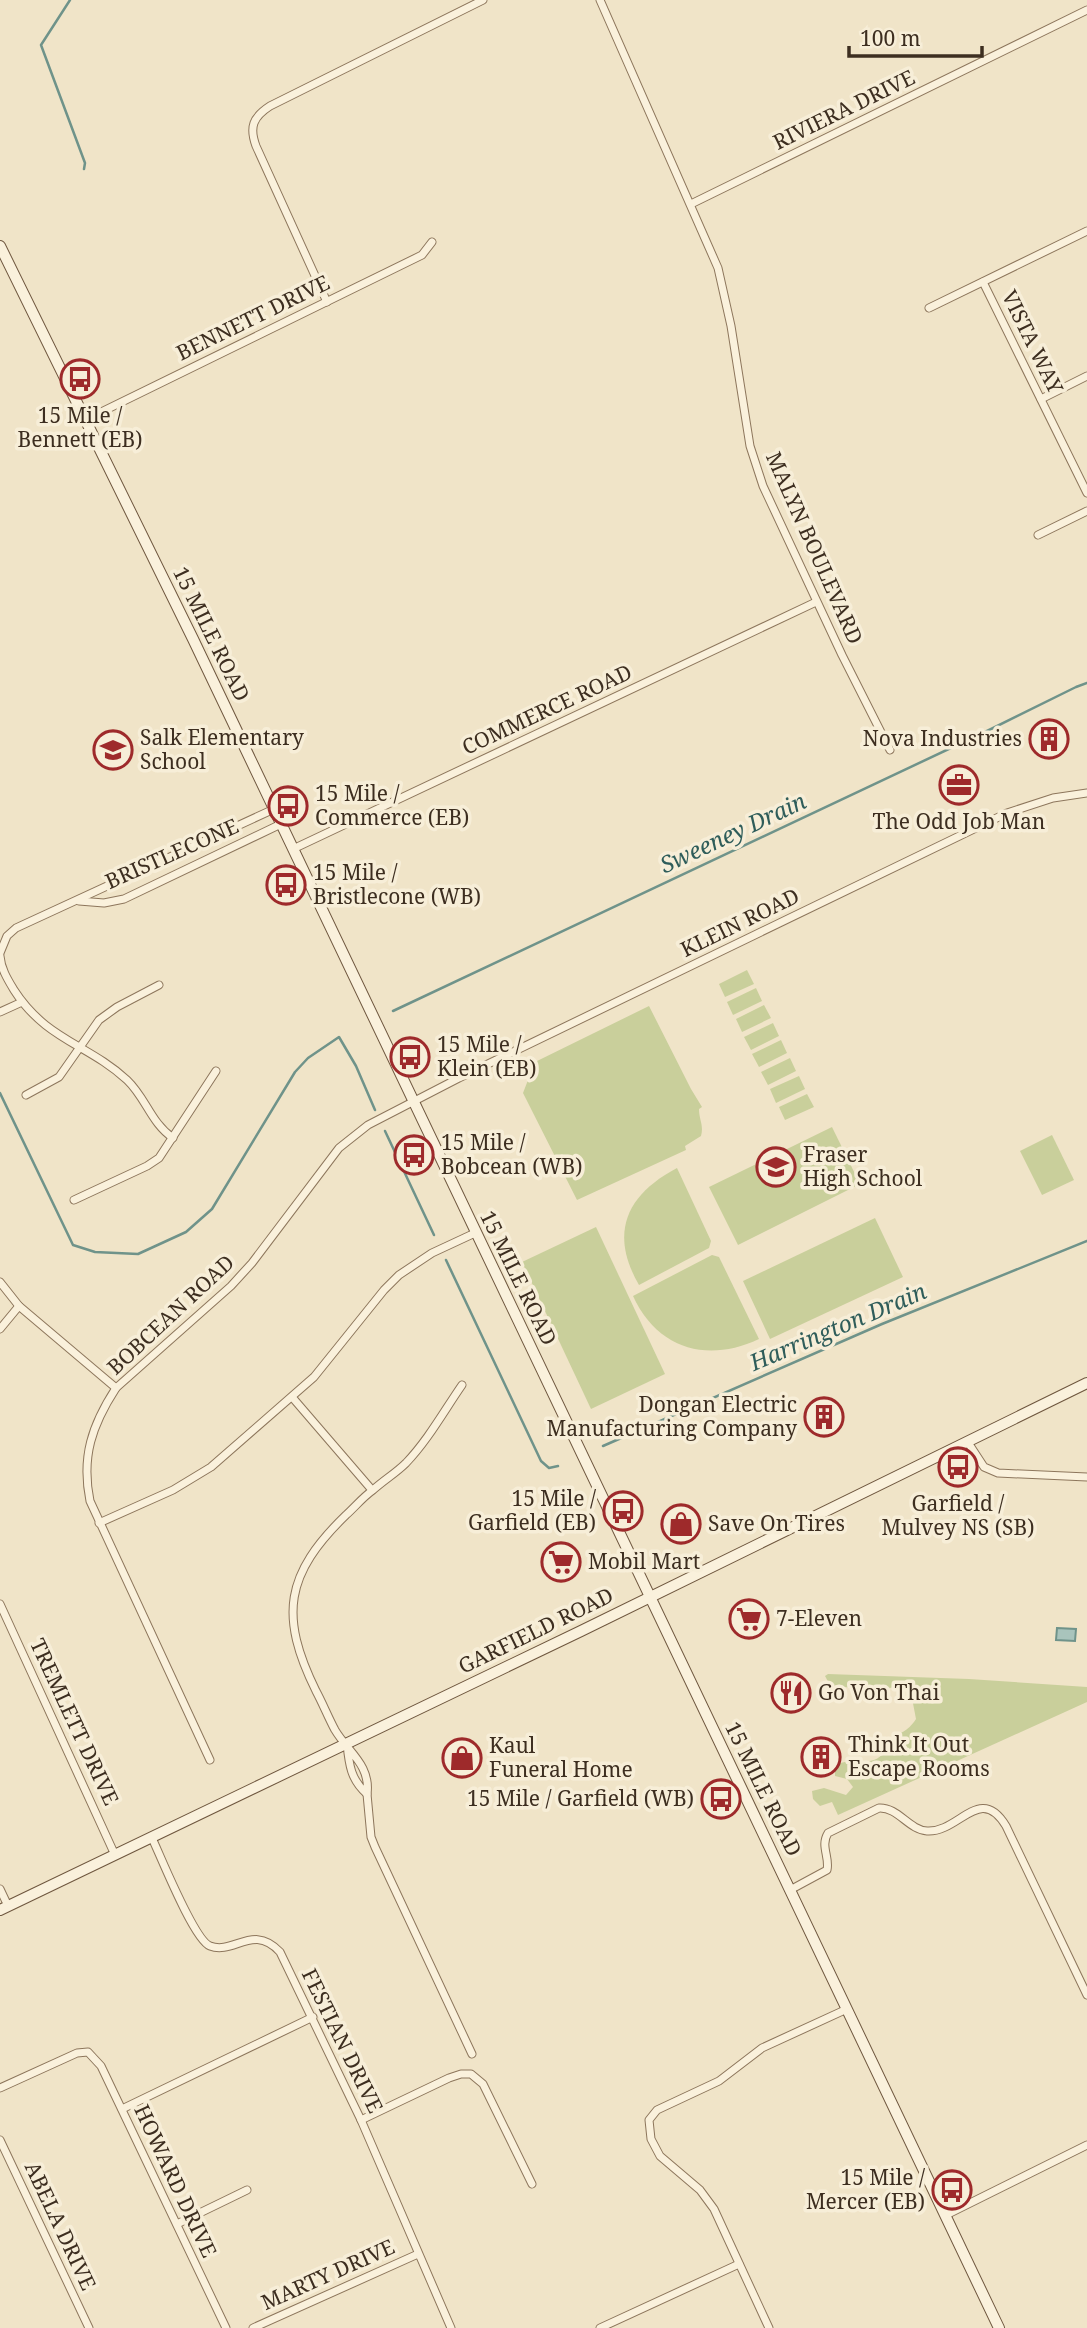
<svg xmlns="http://www.w3.org/2000/svg" width="1087" height="2328" font-family="'Noto Serif',serif">
  <style>
    .green { fill: #c9cf9b }
    .water { fill: #a9c4bc; stroke: #6f938a; stroke-width: 2 }
    .lines { fill: none; stroke-linecap: round; stroke-linejoin: round }
    .stream { stroke: #6f938a; stroke-width: 2.5 }
    .minor-casing { stroke: #8d765c; stroke-width: 9 }
    .secondary-casing { stroke: #6f573f; stroke-width: 12 }
    .minor { stroke: #faf1dc; stroke-width: 7 }
    .secondary { stroke: #faf1dc; stroke-width: 10 }
    .labels { text-anchor: middle; stroke-width: 7; stroke-linejoin: round; paint-order: stroke }
    .street-label { font-size: 21px; fill: #3d2e20; stroke: #f7eed8 }
    .poi-label { font-size: 21px; fill: #3d2e20; stroke: #f7eed8; text-anchor: start }
    .water-label { font-size: 23px; font-style: italic; fill: #2f5d5a; stroke: #f7eed8 }
  </style>
  <rect width="100%" height="100%" fill="#f0e4c8"/>
  <!-- green -->
  <g class="green">
    <polygon points="747,970 754,984 725,997 719,984"/>
    <polygon points="756,988 762,1001 733,1015 727,1002"/>
    <polygon points="764,1005 771,1018 742,1032 736,1019"/>
    <path d="M649,1006L691,1089L702,1107L699,1109C699,1120 704,1125 701,1136L685,1146L686,1150L577,1200L523,1093L535,1062Z"/>
    <polygon points="773,1023 779,1036 751,1050 744,1037"/>
    <polygon points="781,1040 787,1053 759,1067 752,1054"/>
    <polygon points="790,1058 796,1071 768,1085 761,1072"/>
    <polygon points="799,1076 805,1089 776,1103 770,1089"/>
    <polygon points="807,1094 814,1107 785,1120 779,1107"/>
    <polygon points="832,1127 860,1184 738,1245 709,1187"/>
    <polygon points="1052,1135 1074,1180 1042,1195 1020,1151"/>
    <path d="M677,1168L711,1241L709,1248L639,1285C609,1233 626,1195 677,1168Z"/>
    <polygon points="875,1218 903,1277 770,1339 743,1281"/>
    <polygon points="596,1227 665,1374 591,1409 522,1262"/>
    <path d="M712,1255L719,1257L759,1339C708,1363 658,1350 633,1296Z"/>
    <path d="M828,1674L969,1679L1087,1687V1702L838,1815L832,1802L820,1806L813,1799L812,1791L824,1788L846,1795L853,1787L847,1779L835,1776V1765C851,1758 861,1764 874,1760C884,1757 885,1747 892,1740C900,1731 907,1733 916,1719L911,1693L903,1688L831,1687L825,1676Z"/>
  </g>
  <!-- water -->
  <polygon class="water" points="1057,1628 1076,1629 1075,1641 1056,1640"/>
  <g class="lines">
    <!-- stream -->
    <g class="stream">
      <polyline points="70,0 41,45 85,163 84,169"/>
      <polyline points="393,1011 987,731 1076,687 1087,683"/>
      <polyline points="0,1093 73,1245 95,1252 138,1254 186,1232 212,1209 295,1072 308,1058 339,1037 356,1066 375,1110"/>
      <polyline points="385,1131 434,1235"/>
      <polyline points="446,1260 541,1461 549,1468 558,1466"/>
      <polyline points="603,1446 882,1324 1087,1241"/>
    </g>
    <!-- minor casing -->
    <g class="minor-casing">
      <g id="minor">
        <polyline points="600,0 718,268 731,326 750,446 763,486 842,655 890,750"/>
        <polyline points="691,204 1087,10"/>
        <polyline points="983,282 1087,493"/>
        <path d="M327,302L256,146C249,127 253,117 270,106L483,0"/>
        <polyline points="929,308 1087,231"/>
        <polyline points="1041,399 1087,376"/>
        <polyline points="85,420 422,255 432,242"/>
        <polyline points="1038,535 1087,511"/>
        <polyline points="293,849 816,602"/>
        <polyline points="79,901 104,903 124,899 281,824"/>
        <polyline points="0,953 7,936 16,928 274,809"/>
        <path d="M0,956C1,969 8,980 14,990C46,1040 88,1044 127,1080C146,1098 151,1123 173,1138"/>
        <polyline points="0,1012 22,1002"/>
        <polyline points="26,1095 59,1077 99,1020 117,1007 159,985"/>
        <polyline points="74,1200 147,1166 159,1158 216,1071"/>
        <polyline points="0,1282 19,1306 116,1388"/>
        <polyline points="0,1329 19,1306"/>
        <polyline points="292,1397 372,1490"/>
        <polyline points="967,1441 984,1467 998,1473 1087,1477"/>
        <polyline points="99,1523 173,1490 211,1467 314,1377 384,1290 399,1275 432,1253 475,1233"/>
        <polyline points="0,1604 115,1855"/>
        <path d="M347,1744C349,1765 351,1780 367,1794C371,1765 348,1752 335,1730C328,1717 323,1704 316,1691C279,1616 285,1574 346,1515C355,1507 363,1497 373,1490C384,1480 396,1473 406,1463C428,1440 444,1411 462,1385"/>
        <path d="M210,1760L90,1501C81,1457 92,1425 116,1388L231,1286L252,1263L339,1148L368,1125L459,1078L1007,813L1053,798L1087,793"/>
        <polyline points="367,1794 371,1837 375,1847 472,2054"/>
        <path d="M152,1838C161,1857 194,1940 210,1946C234,1955 253,1923 280,1952L361,2120L451,2328"/>
        <polyline points="0,1889 8,1906"/>
        <path d="M790,1890L827,1870C830,1857 820,1846 828,1833L879,1808C898,1807 909,1830 927,1831C959,1833 980,1783 1006,1826L1087,1995"/>
        <polyline points="0,2088 77,2053 88,2052 101,2066 226,2328"/>
        <polyline points="122,2109 313,2017"/>
        <polyline points="361,2120 449,2078 461,2074 471,2074 483,2084 532,2184"/>
        <polyline points="0,2140 89,2328"/>
        <polyline points="946,2215 1087,2145"/>
        <polyline points="177,2224 247,2190"/>
        <polyline points="253,2328 418,2254"/>
        <polyline points="600,2328 739,2264"/>
        <polyline points="769,2328 714,2209 700,2190 660,2156 651,2139 649,2120 657,2110 719,2081 762,2048 847,2009"/>
      </g>
    </g>
    <!-- secondary casing -->
    <g class="secondary-casing">
      <g id="secondary">
        <polyline points="0,246 193,639 999,2328"/>
        <polyline points="0,1910 581,1631 1087,1383"/>
      </g>
    </g>
    <!-- minor -->
    <use href="#minor" class="minor"/>
    <!-- secondary -->
    <use href="#secondary" class="secondary"/>
  </g>
  <!-- icons -->
  <defs>
    <g id="bus-ring" transform="scale(2.0125)"><circle r="9.5" fill="#f7eed8" stroke="#9e2a2b" stroke-width="1.5"/><path d="M-5-6H5V4H4V6H2V4H-2V6H-4V4H-5ZM-3.5-4V0h7V-4ZM-3.5 1.2v1.5H-2V1.2ZM2 1.2v1.5H3.5V1.2Z" fill="#9e2a2b"/></g>
    <g id="building-ring" transform="scale(2.0125)"><circle r="9.5" fill="#f7eed8" stroke="#9e2a2b" stroke-width="1.5"/><path d="M-4-6H4V6H1V3H-1V6H-4ZM-2.5-4.3h1.7v1.8h-1.7ZM.8-4.3h1.7v1.8H.8ZM-2.5-1h1.7V.8h-1.7ZM.8-1h1.7V.8H.8Z" fill="#9e2a2b"/></g>
    <g id="school-ring" transform="scale(2.0125)"><circle r="9.5" fill="#f7eed8" stroke="#9e2a2b" stroke-width="1.5"/><path d="M0-5L7-2L0 1L-7-2ZM-4 1L0 2.5L4 1V4Q0 6-4 4Z" fill="#9e2a2b"/></g>
    <g id="office-ring" transform="scale(2.0125)"><circle r="9.5" fill="#f7eed8" stroke="#9e2a2b" stroke-width="1.5"/><path d="M-6-3h4V-5.5h4V-3h4V5H-6ZM-1-4.5V-3h2v-1.5ZM-6 0V1H6V0Z" fill="#9e2a2b"/></g>
    <g id="shop-ring" transform="scale(2.0125)"><circle r="9.5" fill="#f7eed8" stroke="#9e2a2b" stroke-width="1.5"/><path d="M-5-2.5h2.3a2.7 3.5 0 0 1 5.4 0H5L5.5 6h-11ZM-1.5-2.5h3a1.5 2.3 0 0 0-3 0Z" fill="#9e2a2b"/></g>
    <g id="supermarket-ring" transform="scale(2.0125)"><circle r="9.5" fill="#f7eed8" stroke="#9e2a2b" stroke-width="1.5"/><path d="M-6-5.5h2.5l.6 2H6L4.5 2H-2.5L-4.4-4H-6ZM-1.5 3.2a1.3 1.3 0 1 0 .1 0ZM3 3.2a1.3 1.3 0 1 0 .1 0Z" fill="#9e2a2b"/></g>
    <g id="restaurant-ring" transform="scale(2.0125)"><circle r="9.5" fill="#f7eed8" stroke="#9e2a2b" stroke-width="1.5"/><path d="M-5-6h1v4h1v-4h1v4h1v-4h1v5L-1.5 .5V6h-2V.5L-5-1ZM5-6V6H3V1.5H1.5Q1.5-4 5-6Z" fill="#9e2a2b"/></g>
  </defs>
  <g fill-rule="evenodd">
    <use href="#bus-ring" x="80" y="379"/>
    <use href="#building-ring" x="1049" y="739"/>
    <use href="#school-ring" x="113" y="750"/>
    <use href="#office-ring" x="959" y="785"/>
    <use href="#bus-ring" x="288" y="806"/>
    <use href="#bus-ring" x="286" y="885"/>
    <use href="#bus-ring" x="410" y="1057"/>
    <use href="#bus-ring" x="414" y="1155"/>
    <use href="#school-ring" x="776" y="1167"/>
    <use href="#building-ring" x="824" y="1417"/>
    <use href="#bus-ring" x="958" y="1467"/>
    <use href="#bus-ring" x="623" y="1511"/>
    <use href="#shop-ring" x="681" y="1524"/>
    <use href="#supermarket-ring" x="561" y="1562"/>
    <use href="#supermarket-ring" x="749" y="1619"/>
    <use href="#restaurant-ring" x="791" y="1693"/>
    <use href="#building-ring" x="821" y="1757"/>
    <use href="#shop-ring" x="462" y="1758"/>
    <use href="#bus-ring" x="721" y="1799"/>
    <use href="#bus-ring" x="952" y="2190"/>
  </g>
  <g class="labels">
    <!-- street labels -->
    <g class="street-label">
      <text transform="translate(844 110) rotate(-26)" y="7">RIVIERA DRIVE</text>
      <text transform="translate(253 318) rotate(-26)" y="7">BENNETT DRIVE</text>
      <text transform="translate(1032 342) rotate(64)" y="7">VISTA WAY</text>
      <text transform="translate(814 548) rotate(66)" y="7">MALYN BOULEVARD</text>
      <text transform="translate(211 634) rotate(64)" y="7">15 MILE ROAD</text>
      <text transform="translate(547 710) rotate(-25)" y="7">COMMERCE ROAD</text>
      <text transform="translate(172 854) rotate(-24)" y="7">BRISTLECONE</text>
      <text transform="translate(740 923) rotate(-26)" y="7">KLEIN ROAD</text>
      <text transform="translate(518 1278) rotate(64)" y="7">15 MILE ROAD</text>
      <text transform="translate(171 1315) rotate(-43)" y="7">BOBCEAN ROAD</text>
      <text transform="translate(536 1631) rotate(-26)" y="7">GARFIELD ROAD</text>
      <text transform="translate(74 1722) rotate(65)" y="7">TREMLETT DRIVE</text>
      <text transform="translate(763 1789) rotate(64)" y="7">15 MILE ROAD</text>
      <text transform="translate(342 2041) rotate(64)" y="7">FESTIAN DRIVE</text>
      <text transform="translate(175 2181) rotate(65)" y="7">HOWARD DRIVE</text>
      <text transform="translate(60 2226) rotate(65)" y="7">ABELA DRIVE</text>
      <text transform="translate(328 2275) rotate(-24)" y="7">MARTY DRIVE</text>
    </g>
    <!-- poi labels -->
    <g class="poi-label">
      <text x="80" y="423" text-anchor="middle">15 Mile /<tspan x="80" dy="24">Bennett (EB)</tspan></text>
      <text x="140" y="745">Salk Elementary<tspan x="140" dy="24">School</tspan></text>
      <text x="1022" y="746" text-anchor="end">Nova Industries</text>
      <text x="315" y="801">15 Mile /<tspan x="315" dy="24">Commerce (EB)</tspan></text>
      <text x="959" y="829" text-anchor="middle">The Odd Job Man</text>
      <text x="313" y="880">15 Mile /<tspan x="313" dy="24">Bristlecone (WB)</tspan></text>
      <text x="437" y="1052">15 Mile /<tspan x="437" dy="24">Klein (EB)</tspan></text>
      <text x="441" y="1150">15 Mile /<tspan x="441" dy="24">Bobcean (WB)</tspan></text>
      <text x="803" y="1162">Fraser<tspan x="803" dy="24">High School</tspan></text>
      <text x="797" y="1412" text-anchor="end">Dongan Electric<tspan x="797" dy="24">Manufacturing Company</tspan></text>
      <text x="596" y="1506" text-anchor="end">15 Mile /<tspan x="596" dy="24">Garfield (EB)</tspan></text>
      <text x="958" y="1511" text-anchor="middle">Garfield /<tspan x="958" dy="24">Mulvey NS (SB)</tspan></text>
      <text x="708" y="1531">Save On Tires</text>
      <text x="588" y="1569">Mobil Mart</text>
      <text x="776" y="1626">7-Eleven</text>
      <text x="818" y="1700">Go Von Thai</text>
      <text x="848" y="1752">Think It Out<tspan x="848" dy="24">Escape Rooms</tspan></text>
      <text x="489" y="1753">Kaul<tspan x="489" dy="24">Funeral Home</tspan></text>
      <text x="694" y="1806" text-anchor="end">15 Mile / Garfield (WB)</text>
      <text x="925" y="2185" text-anchor="end">15 Mile /<tspan x="925" dy="24">Mercer (EB)</tspan></text>
    </g>
    <!-- water labels -->
    <g class="water-label">
      <text transform="translate(733 833) rotate(-25)" y="8">Sweeney Drain</text>
      <text transform="translate(838 1327) rotate(-23)" y="8">Harrington Drain</text>
    </g>
  </g>
  <!-- scale -->
  <path d="M849 46v10h133v-10" fill="none" stroke="#3d2e20" stroke-width="3.5"/>
  <text x="860" y="46" font-size="21" fill="#3d2e20" stroke="#f7eed8" stroke-width="5" paint-order="stroke">100 m</text>
</svg>
